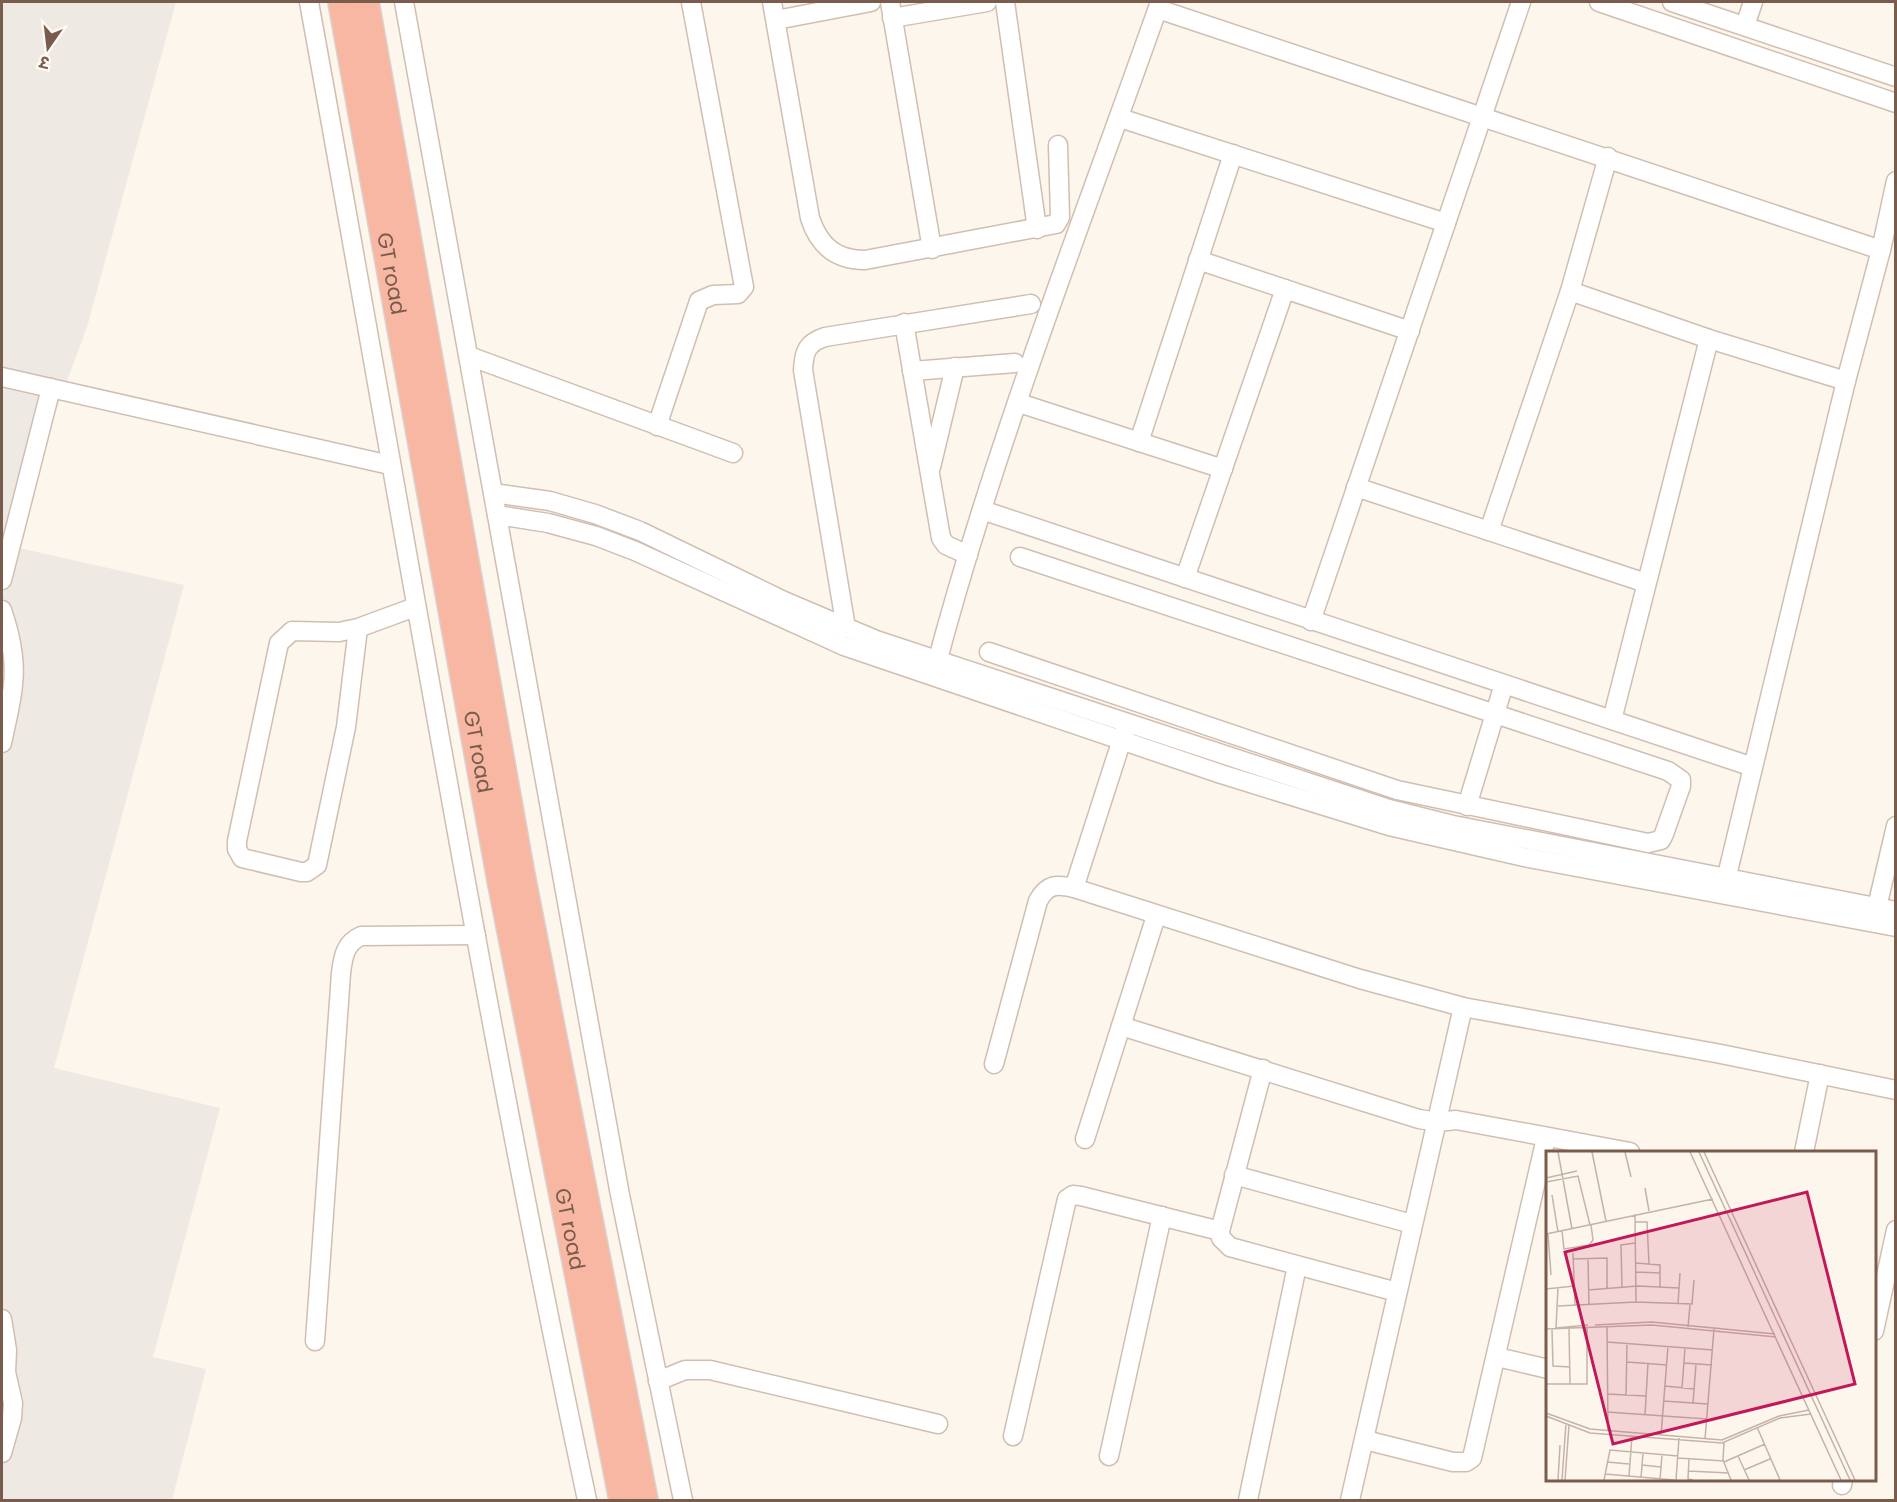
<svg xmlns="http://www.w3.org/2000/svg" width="1897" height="1502" font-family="Poppins,'Noto Sans Devanagari',sans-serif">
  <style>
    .industrial { fill: #efe9e4 }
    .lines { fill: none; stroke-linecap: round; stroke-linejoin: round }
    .minor-casing { stroke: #d1beb0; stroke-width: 21 }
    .highway-casing { stroke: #dad1cd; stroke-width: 30 }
    .minor { stroke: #fff; stroke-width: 18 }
    .highway { stroke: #f7b7a3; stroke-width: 27 }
    .labels { text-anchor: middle; stroke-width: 4.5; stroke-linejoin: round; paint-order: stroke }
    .street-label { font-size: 21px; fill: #7a5c4d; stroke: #fffaf3 }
    .inset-road { fill: none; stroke: #c5b3a7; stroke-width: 1.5 }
    .view { fill: #c2185b; fill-opacity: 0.15; stroke: #c2185b; stroke-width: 3 }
    .inset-edge { fill: none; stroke: #7a5c4d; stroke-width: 3 }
  </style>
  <rect width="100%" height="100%" fill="#fdf6ec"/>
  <!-- industrial -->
  <polygon class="industrial" points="2,2 176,2 87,327 46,437 19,548 184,585 54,1068 220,1108 153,1357 206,1369 172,1500 2,1500"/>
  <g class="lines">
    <!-- minor casing -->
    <g class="minor-casing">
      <g id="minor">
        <path d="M309,2C400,501 481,1003 587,1500"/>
        <polyline points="404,2 620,1195 683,1500"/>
        <path d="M772,2L810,218C819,246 836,260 865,260L1056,224L1060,217L1058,145"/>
        <polyline points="890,2 932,249"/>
        <polyline points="1005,2 1037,229"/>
        <polyline points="1599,2 1896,103"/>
        <polyline points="1672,2 1896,77"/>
        <polyline points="1158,9 1881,250"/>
        <polyline points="892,18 987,2"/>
        <polyline points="776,20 871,2"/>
        <polyline points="1745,26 1753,2"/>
        <polyline points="1120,118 1446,223"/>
        <polyline points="1198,260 1410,331"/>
        <polyline points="1570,291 1709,339 1846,381"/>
        <polyline points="904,323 941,538 946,545 968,555"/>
        <polyline points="469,356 733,453"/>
        <polyline points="912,371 1015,363"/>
        <polyline points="2,377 390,465"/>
        <polyline points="1019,403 1223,469"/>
        <polyline points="657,426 699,301 713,295 738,294 744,287 691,2"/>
        <polyline points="1139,442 1233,154"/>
        <polyline points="931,467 955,367"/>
        <polyline points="1356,487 1646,583"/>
        <polyline points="493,493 550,501 595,514 640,531 784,601 876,640 1389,809 1453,825 1896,911"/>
        <polyline points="982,510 1753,767"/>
        <polyline points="497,515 548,523 596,536 635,551 844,646 1221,774 1389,826 1524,857 1896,927"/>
        <polyline points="1489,531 1570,291 1608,157"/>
        <polyline points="1185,578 1285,289"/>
        <polyline points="2,580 51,388"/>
        <path d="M2,610C21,666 14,687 2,743"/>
        <polyline points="1311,621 1521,2"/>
        <polyline points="358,628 346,727 317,865 307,872 301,872 242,858 237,849 237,841 279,643 292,631 339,632 358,628 415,607"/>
        <path d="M846,628L803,370C804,351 807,343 825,337L1031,304"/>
        <polyline points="989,652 1397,790 1648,843 1661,840 1664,834 1681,786 1681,780 1668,771 1020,557"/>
        <path d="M935,670C995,443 1082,223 1160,2"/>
        <polyline points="1612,720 1709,339"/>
        <polyline points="1467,806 1504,684"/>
        <polyline points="1074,888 1125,730"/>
        <polyline points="1724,888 1846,381 1881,250 1896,181"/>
        <polyline points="1877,907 1896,826"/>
        <polyline points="1121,1026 1419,1119 1438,1122 1456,1120 1630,1152"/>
        <path d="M994,1064L1038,901C1047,884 1056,884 1074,888L1360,979L1463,1007L1721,1054L1896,1090"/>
        <polyline points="1263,1069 1220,1231 1221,1238 1230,1247 1397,1292"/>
        <polyline points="1085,1139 1156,916"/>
        <polyline points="1804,1152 1820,1074"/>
        <polyline points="1234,1175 1412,1224"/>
        <polyline points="2,1319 7,1350 6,1372 13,1403 12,1418 2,1453"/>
        <polyline points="1874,1331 1896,1230"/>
        <path d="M315,1341L341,973C343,957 345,943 361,936L476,935"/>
        <polyline points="1497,1357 1548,1369"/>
        <polyline points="658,1381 685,1370 710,1370 938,1424"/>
        <polyline points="1013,1436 1067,1199 1073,1195 1081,1196 1220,1231"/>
        <polyline points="1365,1440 1453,1462 1466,1462 1472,1458 1546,1138"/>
        <polyline points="1109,1456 1162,1216"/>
        <polyline points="1842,1485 1843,1480"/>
        <polyline points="1248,1500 1297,1266"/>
        <polyline points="1350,1500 1463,1007"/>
      </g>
    </g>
    <!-- highway casing -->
    <g class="highway-casing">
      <g id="highway">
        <path id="s1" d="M342,2L501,880L623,1500"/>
        <polyline points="365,2 521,875 644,1500"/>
      </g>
    </g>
    <!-- minor -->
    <use href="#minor" class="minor"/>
    <!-- highway -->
    <use href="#highway" class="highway"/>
  </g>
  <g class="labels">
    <!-- street labels -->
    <g class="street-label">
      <text dy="7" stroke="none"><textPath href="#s1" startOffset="276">GT road</textPath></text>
      <text dy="7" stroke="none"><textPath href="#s1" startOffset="762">GT road</textPath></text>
      <text dy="7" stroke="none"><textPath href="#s1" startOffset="1248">GT road</textPath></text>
    </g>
  </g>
  <!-- overview -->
  <g transform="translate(1546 1151)">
    <rect width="330" height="330" fill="#fdf6ec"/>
    <path class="inset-road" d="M12,1L26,78M46,1L60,70M79,1L85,26M144,1L295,329M153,1L304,329M158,1L309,329M0,27L31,20M0,31L32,25L44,74M99,37L103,60M6,44L12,81M89,63L90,151M89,71H101L103,113M16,80L18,98L43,94L47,89L45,74M0,83L167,48M2,83L5,124M27,102L29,154M27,108L61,107V138M42,108L43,154M90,112L114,114V136M90,121L114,122M76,137L75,94L89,92M0,138L28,135M42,139L92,135L133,137M132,153L134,122M12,155L90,151L146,153L148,129M49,174L106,171L229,183M61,175L62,280M142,176L144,154M10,177L42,174M10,177L12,136M0,178L106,174L230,186M23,178L24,233M6,179L7,215L24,216M61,191L167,199M81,211L121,214M138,212L166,214M0,233H41V177M119,235L148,238M136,237L139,197M61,243L100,245M80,244L81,192M117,250L162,253M147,252L150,213M61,261L161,268M0,262L44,278L176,289L233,265L263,259M99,264L102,212M0,265L44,282L176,292L234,267L265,263M211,276L234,329M115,285L122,195M159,288L168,178M178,292L177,309L185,329M192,305L203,329M132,307L178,310M143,308L142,328L147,329M61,311L83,313M178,311L219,293M96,314L115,316M198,319L224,308M142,320L183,322M59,323L128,329M83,325L86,285M95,327L97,302M114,328L116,304M12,329L14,294M16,329L20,272M19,329L23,274M58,329L64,299L132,305M130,329L133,287"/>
    <path class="view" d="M261,41L309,233L67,293L19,101Z"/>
    <rect width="330" height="330" class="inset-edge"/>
  </g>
  <!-- border -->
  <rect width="1897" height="1502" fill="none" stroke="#7a5c4d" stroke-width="6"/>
  <!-- north arrow -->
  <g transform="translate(48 48) rotate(194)" stroke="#fffaf3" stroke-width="4.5" paint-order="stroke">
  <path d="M0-4.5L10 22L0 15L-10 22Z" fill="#7a5c4d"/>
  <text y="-9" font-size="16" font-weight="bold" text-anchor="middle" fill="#7a5c4d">उ</text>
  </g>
</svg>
